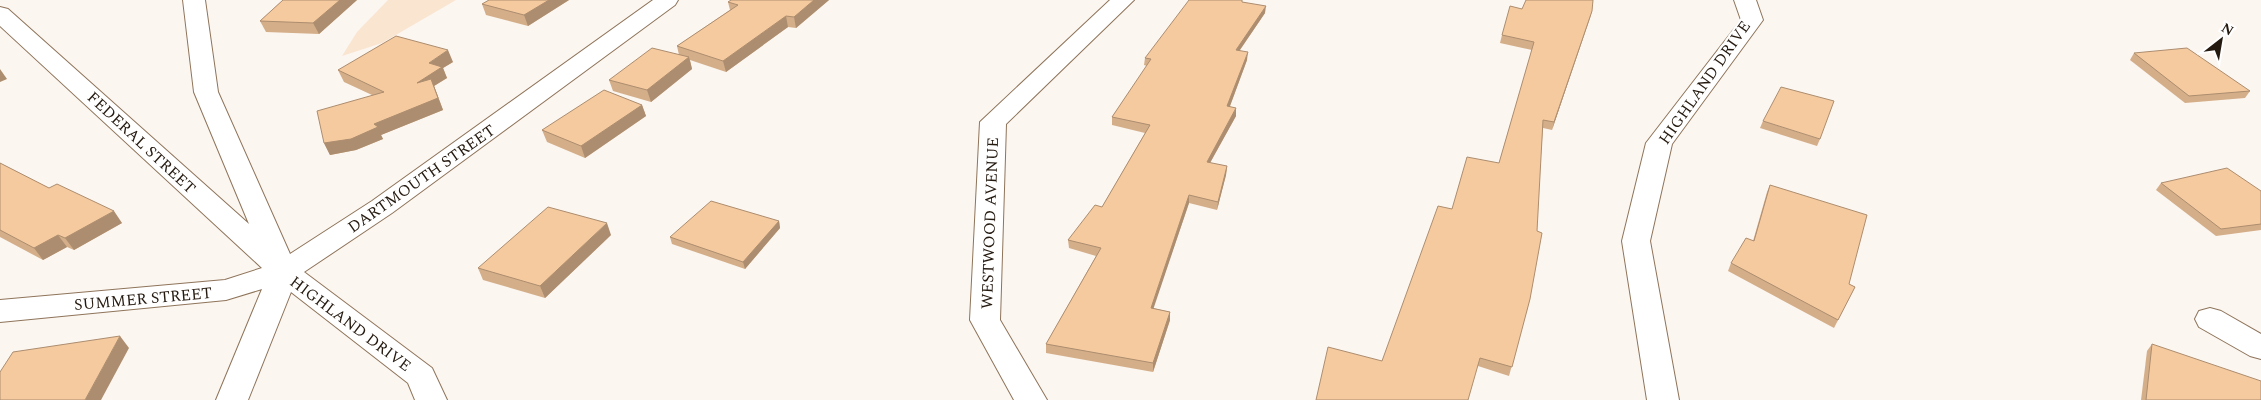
<svg xmlns="http://www.w3.org/2000/svg" width="2261" height="400" font-family="Spectral,serif">
  <style>
    .green { fill: #fae5d1 }
    .lines { fill: none; stroke-linecap: round; stroke-linejoin: round }
    .minor-casing { stroke: #8e745a; stroke-width: 2 }
    .minor { fill: #fff; fill-rule: evenodd }
    .wall { fill: #d4ae89 }
    .shaded-wall { fill: #ac8d6f }
    .building { fill: #f6ca9f; stroke: #ac8d6f }
    .labels { text-anchor: middle; stroke-width: 4.5; stroke-linejoin: round; paint-order: stroke }
    .street-label { font-size: 16px; fill: #251a10; stroke: #fff }
  </style>
  <rect width="100%" height="100%" fill="#fcf6f0"/>
  <!-- green -->
  <polygon class="green" points="388,0 456,0 382,43 342,56 357,32"/>
  <g class="lines">
    <!-- minor casing -->
    <g class="minor-casing">
      <g id="minor">
        <polygon points="183,0 205,0 218,92 290,254 372,201 653,0 678,0 675,5 392,213 304,272 432,368 447,400 415,400 408,383 291,292 248,400 216,400 262,289 226,300 0,322 0,300 225,280 262,268 0,26 0,7 8,9 249,224 194,92"/>
        <polygon points="1110,0 1134,0 1006,124 1000,320 1047,400 1014,400 970,320 980,122"/>
        <polygon points="1734,0 1756,0 1763,20 1672,144 1650,241 1679,400 1647,400 1622,241 1646,143 1741,20"/>
        <polygon points="2210,308 2221,311 2261,334 2261,359 2250,356 2199,327 2195,319 2199,311"/>
      </g>
    </g>
    <!-- minor -->
    <use href="#minor" class="minor"/>
  </g>
  <!-- wall -->
  <g class="wall">
    <polygon points="283,0 357,0 319,34 266,32 260,21"/>
    <polygon points="489,0 569,0 528,26 486,15 482,4"/>
    <polygon points="731,0 829,0 796,28 788,27 726,72 690,60 692,69 651,102 613,91 609,80 679,55 677,46 730,10 728,2"/>
    <polygon points="1243,2 1265,13 1240,50 1247,60 1230,106 1236,116 1210,163 1227,166 1226,175 1217,210 1189,203 1153,308 1170,312 1170,320 1153,372 1046,353 1046,344 1096,256 1069,248 1068,240 1102,207 1145,133 1112,125 1112,117 1147,66 1144,65 1145,58"/>
    <polygon points="1522,9 1592,11 1552,130 1543,128 1530,299 1509,376 1478,366 1382,361 1452,209 1499,163 1532,50 1500,43 1502,35"/>
    <polygon points="2134,53 2250,91 2245,98 2185,103 2130,60"/>
    <polygon points="453,62 443,68 447,78 434,86 443,110 381,135 383,139 356,150 330,155 324,143 372,95 344,82 338,70"/>
    <polygon points="642,105 646,116 585,158 547,142 542,130"/>
    <polygon points="1763,121 1820,139 1817,146 1760,128"/>
    <polygon points="0,163 49,188 122,223 74,250 67,247 43,260 0,237"/>
    <polygon points="2161,183 2261,191 2261,230 2216,236 2156,190"/>
    <polygon points="1770,185 1849,284 1855,287 1834,328 1728,271 1731,263 1753,241 1767,192"/>
    <polygon points="779,221 780,228 745,269 672,244 670,237"/>
    <polygon points="611,235 545,298 483,280 478,268"/>
    <polygon points="2152,344 2261,400 2141,400 2147,351"/>
  </g>
  <!-- shaded-wall -->
  <g class="shaded-wall">
    <polygon points="340,0 357,0 319,34 313,23"/>
    <polygon points="549,0 569,0 528,26 524,15"/>
    <polygon points="814,0 829,0 796,28 794,17"/>
    <polygon points="1266,6 1265,13 1235,57 1236,50"/>
    <polygon points="1592,11 1590,18 1552,130 1554,122"/>
    <polygon points="786,16 788,27 726,72 723,61"/>
    <polygon points="448,50 453,62 443,68 447,78 434,86 443,110 381,135 383,139 356,150 330,155 324,143 374,124 417,83 429,63"/>
    <polygon points="1248,52 1247,60 1227,114 1227,106"/>
    <polygon points="689,57 692,69 651,102 647,90"/>
    <polygon points="0,69 7,79 0,82"/>
    <polygon points="642,105 646,116 585,158 581,146"/>
    <polygon points="1236,108 1236,116 1206,170 1207,162"/>
    <polygon points="1227,166 1226,175 1217,210 1218,202"/>
    <polygon points="1189,195 1189,203 1151,316 1151,308"/>
    <polygon points="114,211 122,223 74,250 65,238"/>
    <polygon points="779,221 780,228 745,269 743,262"/>
    <polygon points="607,223 611,235 545,298 540,286"/>
    <polygon points="58,235 67,247 43,260 34,248"/>
    <polygon points="1170,312 1170,320 1153,372 1153,363"/>
    <polygon points="120,336 129,348 101,400 85,400"/>
  </g>
  <!-- building -->
  <g class="building">
    <polygon points="283,0 340,0 313,23 260,21"/>
    <polygon points="489,0 549,0 524,15 482,4"/>
    <polygon points="731,0 814,0 794,17 786,16 723,61 677,46 738,5 728,2"/>
    <polygon points="1189,0 1242,0 1242,2 1266,6 1236,50 1248,52 1227,106 1236,108 1207,162 1227,166 1218,202 1189,195 1151,308 1170,312 1153,363 1046,344 1101,248 1068,240 1095,205 1102,207 1150,125 1112,117 1151,59 1145,58"/>
    <polygon points="1526,0 1593,0 1592,11 1554,122 1543,120 1537,231 1542,233 1530,299 1512,367 1480,358 1468,400 1316,400 1328,347 1382,361 1438,206 1452,209 1467,157 1499,163 1534,42 1502,35 1510,6 1522,9"/>
    <polygon points="396,36 448,50 429,63 442,67 417,83 431,79 438,98 374,124 378,127 351,139 324,143 317,111 384,92 338,70"/>
    <polygon points="652,48 689,57 647,90 609,80"/>
    <polygon points="2187,48 2250,91 2189,96 2134,53"/>
    <polygon points="1781,87 1834,101 1820,139 1763,121"/>
    <polygon points="604,90 642,105 581,146 542,130"/>
    <polygon points="0,163 49,188 57,184 114,211 65,238 58,235 34,248 0,230"/>
    <polygon points="2227,168 2261,191 2261,224 2221,229 2161,183"/>
    <polygon points="1770,185 1867,215 1849,284 1855,287 1838,320 1731,263 1746,238 1754,241"/>
    <polygon points="711,201 779,221 743,262 670,237"/>
    <polygon points="548,207 607,223 540,286 478,268"/>
    <polygon points="120,336 85,400 0,400 0,372 13,352"/>
    <polygon points="2152,344 2261,381 2261,400 2146,400"/>
  </g>
  <g class="labels">
    <!-- street labels -->
    <g class="street-label">
      <text transform="translate(1704 82) rotate(-55)" y="6">HIGHLAND DRIVE</text>
      <text transform="translate(142 142) rotate(43)" y="6">FEDERAL STREET</text>
      <text transform="translate(421 178) rotate(-35)" y="6">DARTMOUTH STREET</text>
      <text transform="translate(989 223) rotate(-88)" y="6">WESTWOOD AVENUE</text>
      <text transform="translate(143 298) rotate(-5)" y="6">SUMMER STREET</text>
      <text transform="translate(351 323) rotate(37)" y="6">HIGHLAND DRIVE</text>
    </g>
  </g>
  <!-- north arrow -->
  <g transform="translate(2221 40) rotate(31)" stroke="#ffffff" stroke-width="4" paint-order="stroke">
  <path d="M0-4L9 19L0 12L-9 19Z" fill="#251a10"/>
  <text y="-8" font-size="14" font-weight="bold" text-anchor="middle" fill="#251a10">N</text>
  </g>
</svg>
